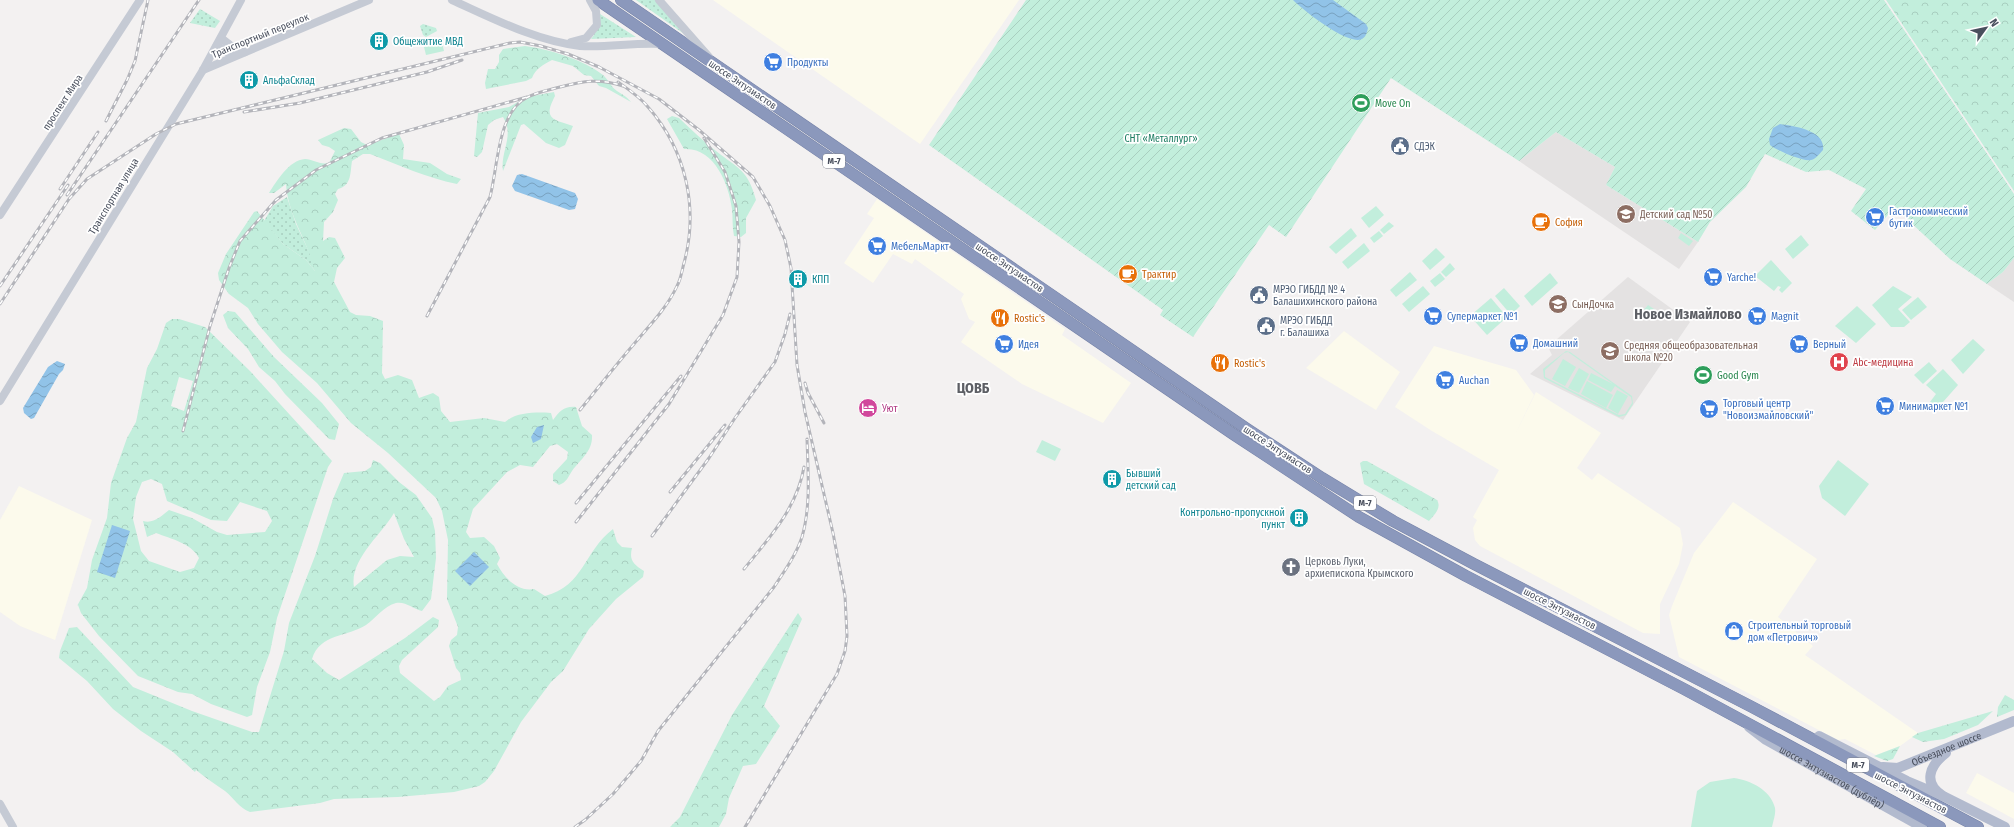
<svg xmlns="http://www.w3.org/2000/svg" width="2014" height="827" font-family="'Fira Sans Condensed',sans-serif">
  <style>
    .commercial { fill: #fcfaec }
    .education { fill: #e4e2e2 }
    .grass { fill: url(#grass-dots) }
    .forest { fill: url(#forest-crowns); fill-rule: evenodd }
    .park { fill: #c2eedc; fill-rule: evenodd }
    .garden { fill: url(#garden-furrows) }
    .water { fill: url(#water-waves) }
    .lines { fill: none; stroke-linecap: round; stroke-linejoin: round }
    .highway-casing { stroke: #7683a8; stroke-width: 12 }
    .minor { stroke: #c5cad4; stroke-width: 8 }
    .major { stroke: #b2bace; stroke-width: 10 }
    .highway { stroke: #8b98bc; stroke-width: 11 }
    .rail-casing { stroke: #b3b4ba; stroke-width: 3 }
    .rail { stroke: #fff; stroke-width: 1.5; stroke-dasharray: 4.5; stroke-linecap: butt }
    .labels { text-anchor: middle; stroke-width: 3.5; stroke-linejoin: round; paint-order: stroke }
    .shield { fill: #fff; stroke: #80848e; stroke-width: 1 }
    .shield-label { font-size: 9px; font-weight: bold; fill: #494f5d }
    .street-label { font-size: 10px; fill: #494f5d; stroke: #fff }
    .culture-label { font-size: 10px; fill: #0d838f; stroke: #fff; text-anchor: start }
    .shop-label { font-size: 10px; fill: #366cbe; stroke: #fff; text-anchor: start }
    .leisure-label { font-size: 10px; fill: #27864d; stroke: #fff; text-anchor: start }
    .park-label { font-size: 10px; fill: #1c7c61; stroke: #fff }
    .service-label { font-size: 10px; fill: #4e5e75; stroke: #fff; text-anchor: start }
    .education-label { font-size: 10px; fill: #785e54; stroke: #fff; text-anchor: start }
    .food-label { font-size: 10px; fill: #c56008; stroke: #fff; text-anchor: start }
    .health-label { font-size: 10px; fill: #be3a42; stroke: #fff; text-anchor: start }
    .hotel-label { font-size: 10px; fill: #b23c85; stroke: #fff; text-anchor: start }
    .worship-label { font-size: 10px; fill: #5b616d; stroke: #fff; text-anchor: start }
    .district-label { font-size: 14px; font-weight: bold; fill: #5d5f65; stroke: #fff }
  </style>
  <defs>
    <pattern id="grass-dots" width="8" height="8" patternUnits="userSpaceOnUse"><rect width="8" height="8" fill="#c2eedc"/><path d="M2 2h.1M6 6h.1" fill="none" stroke="#a8cebf" stroke-width="1.8" stroke-linecap="round"/></pattern>
    <pattern id="forest-crowns" width="20" height="18" patternUnits="userSpaceOnUse"><rect width="20" height="18" fill="#c2eedc"/><path d="M2 6a3 3 0 1 1 6 0M12 15a3 3 0 1 1 6 0" fill="none" stroke="#a8cebf"/></pattern>
    <pattern id="garden-furrows" width="10" height="10" patternUnits="userSpaceOnUse"><rect width="10" height="10" fill="#c2eedc"/><path d="M-1 1l2-2M0 10L10 0M9 11l2-2" fill="none" stroke="#a8cebf"/></pattern>
    <pattern id="water-waves" width="16" height="10" patternUnits="userSpaceOnUse"><rect width="16" height="10" fill="#91c3e8"/><path d="M0 5q4-4 8 0t8 0" fill="none" stroke="#78a1bf"/></pattern>
  </defs>
  <rect width="100%" height="100%" fill="#f3f1f1"/>
  <!-- commercial -->
  <g class="commercial">
    <polygon points="713,0 1019,0 920,144"/>
    <polygon points="877,199 1065,329 1062,335 1131,383 1103,423 1022,384 961,342 975,322 969,319 961,299 964,294 915,259 912,264 893,254 873,283 844,263 874,218 867,214"/>
    <polygon points="1344,331 1400,372 1376,410 1306,368"/>
    <polygon points="1434,346 1516,370 1534,395 1514,437 1536,392 1601,433 1577,468 1592,480 1598,473 1680,528 1683,544 1679,564 1660,604 1660,634 1643,633 1480,546 1475,540 1473,528 1477,520 1473,517 1499,470 1432,431 1395,407"/>
    <polygon points="19,486 92,520 55,640 20,626 0,612 0,520"/>
    <polygon points="1733,502 1817,559 1778,617 1813,646 1805,655 1918,733 1900,746 1876,755 1845,739 1838,740 1679,657 1669,615 1672,606 1694,553"/>
    <polygon points="1977,773 2014,793 2014,819 1966,793"/>
  </g>
  <!-- education -->
  <g class="education">
    <polygon points="1556,132 1615,167 1606,185 1698,242 1679,269 1519,161"/>
    <polygon points="2014,258 2014,302 1987,284 2003,272"/>
    <polygon points="1628,277 1690,322 1623,420 1530,374 1552,355 1548,347"/>
  </g>
  <!-- grass -->
  <g class="grass">
    <polygon points="636,0 656,0 687,36"/>
    <polygon points="200,9 220,21 215,28 190,23"/>
    <polygon points="600,14 636,37 591,39 594,35"/>
    <polygon points="423,24 436,28 437,31 426,37 423,35 420,26"/>
    <polygon points="287,197 296,224 312,258 316,272 306,260 283,244 264,221 273,206"/>
  </g>
  <!-- forest -->
  <g class="forest">
    <polygon points="1886,0 2014,0 2014,191"/>
    <path d="M525,46C549,49 584,60 603,75C608,79 611,87 617,91C624,96 625,95 631,102L606,88L599,86L591,76L584,75L573,66L552,60C543,65 536,68 532,78L526,81L486,89L485,83L488,69H495L499,62V55L503,49Z"/>
    <path d="M554,92L555,96C543,119 552,119 573,126L565,145L559,148L546,143L524,124L521,125L503,171C500,152 515,135 503,117L494,120L488,125L482,152L477,157L474,156L478,113L509,107L527,97Z"/>
    <path d="M672,116L679,118C691,129 703,141 716,151C739,169 748,170 756,200L746,218V233L741,237L734,236C732,227 733,218 732,209C729,184 714,147 684,149L667,119Z"/>
    <path d="M344,128L351,129L361,142L367,145L399,134L404,145L403,159L430,163L447,174L461,179L457,184C427,178 399,165 370,154H363L352,161C350,173 352,185 338,189L335,194L338,200L333,212L324,222L323,241L329,237L335,238L345,258L337,268L334,282L350,312L356,315L370,316L383,321L382,373L385,379L398,375L412,380L419,398L433,393L439,397L441,411L450,422L484,418L505,422C516,412 537,412 551,413L553,420C560,411 564,406 576,407L582,426L592,435C593,451 581,459 572,471C568,477 567,482 559,485L553,481V474L567,459L568,452L557,444L550,446L533,467L520,465L507,472L473,509L466,532L470,538L484,537L494,546L500,558L497,564C504,577 517,592 534,589L545,596C585,585 583,552 613,529L617,542L622,547L632,548C629,560 633,564 644,571L643,577L616,599L589,629L563,671L551,682L521,722L494,771L485,782L479,786L454,792L398,797L334,799L320,803L250,812C239,808 234,798 225,791C215,784 206,778 196,770L195,772L173,752L141,731L113,709L87,681L59,658L60,651L69,628L77,627L133,687L192,711L252,732H259L284,651L289,623L315,556L333,499L344,473L365,471L371,467L373,460L380,463L399,482L416,495L432,518L435,531L436,558L431,599L422,611C414,609 405,601 396,603C384,606 376,618 366,625C348,637 320,633 312,659L327,673L339,680L405,638L433,617L439,620L438,627L402,660L399,666L400,673L434,701L440,697L448,686L461,680L460,673L456,668L449,646L451,640L457,635L458,627L447,599L448,540L442,511L436,498L388,453L351,423L317,383L282,352L258,324L248,308L229,294L219,280L218,273L226,254L254,212L257,211L283,244L306,260L315,271C308,241 288,216 286,184L274,193H269C276,182 289,160 305,159C313,159 319,165 329,163L335,151L329,147L322,145L318,140ZM394,513L404,539L414,557L400,556L387,560L354,587C349,560 382,534 394,513Z"/>
    <polygon points="228,311 235,312 274,357 322,403 339,424 335,440 329,439 285,394 275,381 259,367 248,349 228,328 223,315"/>
    <path d="M172,319H179L205,327L250,371L332,461L328,467L277,618L270,652L257,687L252,715L247,717L211,704L192,694L178,692L138,676L99,636L81,613L78,605L77,606L87,588L92,560L107,518L111,483L127,438L136,422L147,368L157,349L166,323ZM179,377L193,381L184,411L171,406ZM151,479L162,484L167,501L211,520L227,521L240,502L267,511L272,521L265,532L227,535L217,532L192,518L169,510C161,516 154,524 143,521L147,537L156,533C171,539 191,543 199,558L194,568L180,572L149,561L141,551L133,519L136,497L142,482Z"/>
    <path d="M1363,461H1367L1437,500C1442,508 1434,515 1429,521L1364,484L1360,463Z"/>
    <polygon points="798,613 802,619 764,706 780,726 756,764 743,766 729,798 726,814 719,827 670,827 680,817 732,715"/>
    <polygon points="2005,695 2014,700 2014,710 1997,717 1998,707"/>
    <polygon points="1993,711 1978,725 1944,739 1923,742 1912,737 1918,733"/>
    <polygon points="1900,746 1893,759 1887,761 1874,756"/>
  </g>
  <!-- park -->
  <g class="park">
    <polygon points="442,43 444,51 426,55 424,47"/>
    <polygon points="1376,206 1384,215 1369,228 1361,218"/>
    <polygon points="1389,222 1394,226 1384,234 1380,230"/>
    <polygon points="1351,228 1357,236 1336,254 1329,247"/>
    <polygon points="1379,231 1383,236 1374,243 1370,238"/>
    <polygon points="1681,233 1693,241 1689,246 1678,238"/>
    <polygon points="1801,235 1809,245 1793,259 1785,249"/>
    <polygon points="1364,243 1370,251 1348,269 1342,262"/>
    <polygon points="1436,248 1445,257 1430,270 1422,261"/>
    <polygon points="1771,260 1792,283 1782,293 1779,290 1781,287 1778,286 1774,291 1755,276"/>
    <polygon points="1450,263 1455,269 1446,277 1441,272"/>
    <polygon points="1410,272 1417,280 1396,297 1390,290"/>
    <polygon points="1440,273 1445,279 1435,287 1430,281"/>
    <polygon points="1550,273 1558,283 1532,306 1524,296"/>
    <polygon points="1423,286 1430,294 1409,312 1402,304"/>
    <polygon points="1893,286 1912,297 1898,309 1910,322 1904,327 1891,327 1872,305"/>
    <polygon points="1504,288 1520,306 1511,315 1495,296"/>
    <polygon points="1918,297 1927,307 1911,320 1902,310"/>
    <polygon points="1491,298 1507,317 1487,335 1470,316"/>
    <polygon points="1648,305 1657,311 1651,319 1642,312"/>
    <polygon points="1857,306 1876,324 1856,343 1835,326"/>
    <polygon points="1973,339 1985,350 1963,374 1951,360"/>
    <path d="M1566,351L1570,352L1632,396L1633,404L1626,415L1619,417L1544,378L1543,369ZM1568,352L1613,384L1591,373L1588,380L1611,392L1615,386L1631,397L1632,403L1625,414L1619,415L1545,377V370L1564,353Z"/>
    <polygon points="1563,359 1576,367 1565,386 1552,379"/>
    <polygon points="1929,362 1937,371 1923,384 1914,375"/>
    <polygon points="1579,368 1589,374 1579,393 1568,388"/>
    <polygon points="1943,369 1958,385 1943,402 1933,405 1930,402 1936,394 1926,385"/>
    <polygon points="1587,381 1613,395 1606,408 1581,394"/>
    <polygon points="1617,390 1628,396 1618,414 1608,408"/>
    <polygon points="1042,440 1061,449 1055,461 1036,452"/>
    <polygon points="1838,460 1869,484 1845,516 1822,498 1819,486"/>
    <path d="M1734,778C1750,780 1771,790 1775,808C1776,814 1773,822 1772,827H1691L1697,791L1710,782Z"/>
  </g>
  <!-- garden -->
  <polygon class="garden" points="1026,0 1884,0 2014,194 2014,258 2003,272 1987,284 1950,259 1896,209 1892,210 1875,230 1851,211 1866,189 1829,170 1806,172 1765,154 1746,187 1710,222 1698,242 1606,185 1615,167 1556,132 1519,161 1391,78 1286,237 1269,225 1193,337 1160,315 1163,310 929,145"/>
  <!-- water -->
  <g class="water">
    <path d="M1293,0H1333L1366,24L1368,28C1367,32 1366,37 1362,39C1348,46 1303,10 1293,0Z"/>
    <path d="M1780,124C1793,126 1826,130 1823,150C1820,153 1816,159 1811,160C1803,162 1776,150 1770,145L1769,139L1773,128Z"/>
    <polygon points="522,174 575,193 578,199 575,209 569,210 515,191 512,186 517,175"/>
    <polygon points="57,361 65,364 63,370 59,374 34,418 31,419 24,413 23,408 48,367"/>
    <polygon points="544,425 541,439 533,443 531,437 537,427"/>
    <polygon points="112,525 130,531 115,578 97,572"/>
    <polygon points="474,552 489,567 470,586 455,571"/>
  </g>
  <g class="lines">
    <!-- highway casing -->
    <g class="highway-casing">
      <g id="highway">
        <polyline points="598,0 1233,434 1359,517 1466,576 1684,689 1940,827"/>
        <polyline points="621,0 1247,429 1322,478 1393,521 1474,564 1752,707 1978,827"/>
      </g>
    </g>
    <!-- minor -->
    <g class="minor">
      <path d="M452,0C492,18 536,41 580,46C607,48 635,42 662,44"/>
      <polyline points="659,0 709,57"/>
      <polyline points="221,38 230,45 245,52"/>
      <polyline points="571,42 586,38 597,25 596,11 590,0"/>
      <polyline points="217,45 226,52 235,55"/>
      <polyline points="203,70 369,0"/>
      <polyline points="0,215 140,0"/>
      <polyline points="0,401 203,70 241,0"/>
      <polyline points="0,804 13,827"/>
    </g>
    <!-- major -->
    <g class="major">
      <path id="s1" d="M1749,727L1766,740L1922,827"/>
      <polyline points="1819,736 1907,781 1943,796"/>
      <path d="M1946,753C1930,765 1922,783 1943,796L2005,827"/>
      <path id="s2" d="M1883,767L1898,768L2014,721"/>
    </g>
    <!-- highway -->
    <use href="#highway" class="highway"/>
    <!-- rail casing -->
    <g class="rail-casing">
      <g id="rail">
        <polyline points="244,112 300,103 427,72 462,60"/>
        <polyline points="106,121 127,80 135,61 148,0"/>
        <polyline points="60,189 98,132"/>
        <polyline points="67,195 199,0"/>
        <polyline points="0,286 68,185"/>
        <polyline points="0,304 69,199 87,179 156,134 176,124 510,43 520,42 541,46 568,54 599,67 659,99 699,130 753,177 770,206 785,240 791,268 797,365 805,412 833,533 845,596 847,636 845,651 837,674 745,827"/>
        <path d="M427,316L490,197C498,168 497,111 528,97C538,92 549,90 560,87C583,81 600,78 623,86"/>
        <polyline points="805,383 808,393 824,423"/>
        <path d="M580,410C598,388 615,366 634,344C649,326 667,308 677,286C681,279 682,270 684,263C699,208 686,150 648,107C640,97 628,89 618,82"/>
        <polyline points="183,431 210,326 229,268 240,241 276,200 316,170 382,138 527,97"/>
        <polyline points="670,492 725,425"/>
        <polyline points="576,503 681,376"/>
        <polyline points="576,522 669,404 723,315 737,277 739,242 736,206 725,172 704,138"/>
        <polyline points="652,536 709,458 735,418 775,362 785,334 790,314"/>
        <path d="M744,569C770,537 797,508 804,467"/>
        <path d="M575,827L585,820L613,794L641,761L658,731L774,587C784,572 796,555 802,537C811,506 808,471 807,439"/>
      </g>
    </g>
    <!-- rail -->
    <use href="#rail" class="rail"/>
  </g>
  <!-- icons -->
  <defs>
    <g id="building-disc" transform="scale(1)"><circle r="9.5" fill="#0f9aa8" stroke="#fff"/><path d="M-4-6H4V6H1V3H-1V6H-4ZM-2.5-4.3h1.7v1.8h-1.7ZM.8-4.3h1.7v1.8H.8ZM-2.5-1h1.7V.8h-1.7ZM.8-1h1.7V.8H.8Z" fill="#fff"/></g>
    <g id="supermarket-disc" transform="scale(1)"><circle r="9.5" fill="#3f7fe0" stroke="#fff"/><path d="M-6-5.5h2.5l.6 2H6L4.5 2H-2.5L-4.4-4H-6ZM-1.5 3.2a1.3 1.3 0 1 0 .1 0ZM3 3.2a1.3 1.3 0 1 0 .1 0Z" fill="#fff"/></g>
    <g id="stadium-disc" transform="scale(1)"><circle r="9.5" fill="#2e9e5b" stroke="#fff"/><path d="M0-5a6.5 5 0 1 0 0 10a6.5 5 0 1 0 0-10ZM-3.5-1.8h7v3.6h-7Z" fill="#fff"/></g>
    <g id="civic-disc" transform="scale(1)"><circle r="9.5" fill="#5c6f8a" stroke="#fff"/><path d="M-.6-6.5H3V-4.5H.6V-3L4-1V1h2V6H-6V1h2V-1L-.6-3ZM-1.2 2.5V6h2.4V2.5Z" fill="#fff"/></g>
    <g id="school-disc" transform="scale(1)"><circle r="9.5" fill="#8d6e63" stroke="#fff"/><path d="M0-5L7-2L0 1L-7-2ZM-4 1L0 2.5L4 1V4Q0 6-4 4Z" fill="#fff"/></g>
    <g id="cafe-disc" transform="scale(1)"><circle r="9.5" fill="#e8710a" stroke="#fff"/><path d="M-5.5-4.5H6V0H3Q3 3.5 0 3.5H-2.5Q-5.5 3.5-5.5 0ZM3-3.2v2h1.7v-2ZM-6 4.5H4V6H-6Z" fill="#fff"/></g>
    <g id="restaurant-disc" transform="scale(1)"><circle r="9.5" fill="#e8710a" stroke="#fff"/><path d="M-5-6h1v4h1v-4h1v4h1v-4h1v5L-1.5 .5V6h-2V.5L-5-1ZM5-6V6H3V1.5H1.5Q1.5-4 5-6Z" fill="#fff"/></g>
    <g id="hospital-disc" transform="scale(1)"><circle r="9.5" fill="#e0444e" stroke="#fff"/><path d="M-5-5h3v3.5h4V-5h3V5h-3V1.5h-4V5h-3Z" fill="#fff"/></g>
    <g id="hotel-disc" transform="scale(1)"><circle r="9.5" fill="#d1479c" stroke="#fff"/><path d="M-6-4.5h1.5V1H6V5H4.5V3h-9V5H-6ZM-4 0a1.8 1.8 0 1 1 3.6 0ZM.5 0V-2.5h3Q6-2.5 6 0Z" fill="#fff"/></g>
    <g id="church-disc" transform="scale(1)"><circle r="9.5" fill="#6b7280" stroke="#fff"/><path d="M-1.2-6h2.4v3.5h3.3v2.4h-3.3V6h-2.4V-.1h-3.3v-2.4h3.3Z" fill="#fff"/></g>
    <g id="shop-disc" transform="scale(1)"><circle r="9.5" fill="#3f7fe0" stroke="#fff"/><path d="M-5-2.5h2.3a2.7 3.5 0 0 1 5.4 0H5L5.5 6h-11ZM-1.5-2.5h3a1.5 2.3 0 0 0-3 0Z" fill="#fff"/></g>
  </defs>
  <g fill-rule="evenodd">
    <use href="#building-disc" x="379" y="41"/>
    <use href="#supermarket-disc" x="773" y="62"/>
    <use href="#building-disc" x="249" y="80"/>
    <use href="#stadium-disc" x="1361" y="103"/>
    <use href="#civic-disc" x="1400" y="146"/>
    <use href="#school-disc" x="1626" y="214"/>
    <use href="#supermarket-disc" x="1875" y="217"/>
    <use href="#cafe-disc" x="1541" y="222"/>
    <use href="#supermarket-disc" x="877" y="246"/>
    <use href="#cafe-disc" x="1128" y="274"/>
    <use href="#supermarket-disc" x="1713" y="277"/>
    <use href="#building-disc" x="798" y="279"/>
    <use href="#civic-disc" x="1259" y="295"/>
    <use href="#school-disc" x="1558" y="304"/>
    <use href="#supermarket-disc" x="1433" y="316"/>
    <use href="#supermarket-disc" x="1757" y="316"/>
    <use href="#restaurant-disc" x="1000" y="318"/>
    <use href="#civic-disc" x="1266" y="326"/>
    <use href="#supermarket-disc" x="1519" y="343"/>
    <use href="#supermarket-disc" x="1004" y="344"/>
    <use href="#supermarket-disc" x="1799" y="344"/>
    <use href="#school-disc" x="1610" y="351"/>
    <use href="#hospital-disc" x="1839" y="362"/>
    <use href="#restaurant-disc" x="1220" y="363"/>
    <use href="#stadium-disc" x="1703" y="375"/>
    <use href="#supermarket-disc" x="1445" y="380"/>
    <use href="#supermarket-disc" x="1885" y="406"/>
    <use href="#hotel-disc" x="868" y="408"/>
    <use href="#supermarket-disc" x="1709" y="409"/>
    <use href="#building-disc" x="1112" y="479"/>
    <use href="#building-disc" x="1299" y="518"/>
    <use href="#church-disc" x="1291" y="567"/>
    <use href="#shop-disc" x="1734" y="631"/>
  </g>
  <g class="labels">
    <!-- shield labels -->
    <g class="shield">
      <rect x="823" y="154" width="22" height="14" rx="3"/>
      <rect x="1354" y="496" width="22" height="14" rx="3"/>
      <rect x="1847" y="758" width="22" height="14" rx="3"/>
    </g>
    <g class="shield-label">
      <text x="834" y="164">М-7</text>
      <text x="1365" y="506">М-7</text>
      <text x="1858" y="768">М-7</text>
    </g>
    <!-- street labels -->
    <g class="street-label">
      <text transform="translate(260 35) rotate(-22)" y="4">Транспортный переулок</text>
      <text transform="translate(743 84) rotate(34)" y="4">шоссе Энтузиастов</text>
      <text transform="translate(62 102) rotate(-57)" y="4">проспект Мира</text>
      <text transform="translate(113 196) rotate(-59)" y="4">Транспортная улица</text>
      <text transform="translate(1010 267) rotate(34)" y="4">шоссе Энтузиастов</text>
      <text transform="translate(1278 449) rotate(33)" y="4">шоссе Энтузиастов</text>
      <text transform="translate(1560 608) rotate(27)" y="4">шоссе Энтузиастов</text>
      <text dy="4" stroke="none"><textPath href="#s2" startOffset="67">Объездное шоссе</textPath></text>
      <text dy="4" stroke="none"><textPath href="#s1" startOffset="97">шоссе Энтузиастов (дублёр)</textPath></text>
      <text transform="translate(1911 792) rotate(27)" y="4">шоссе Энтузиастов</text>
    </g>
    <!-- culture labels -->
    <g class="culture-label">
      <text x="393" y="45">Общежитие МВД</text>
      <text x="263" y="84">АльфаСклад</text>
      <text x="812" y="283">КПП</text>
      <text x="1126" y="477">Бывший<tspan x="1126" dy="12">детский сад</tspan></text>
      <text x="1285" y="516" text-anchor="end">Контрольно-пропускной<tspan x="1285" dy="12">пункт</tspan></text>
    </g>
    <!-- shop labels -->
    <g class="shop-label">
      <text x="787" y="66">Продукты</text>
      <text x="1889" y="215">Гастрономический<tspan x="1889" dy="12">бутик</tspan></text>
      <text x="891" y="250">МебельМаркт</text>
      <text x="1727" y="281">Yarche!</text>
      <text x="1447" y="320">Супермаркет №1</text>
      <text x="1771" y="320">Magnit</text>
      <text x="1533" y="347">Домашний</text>
      <text x="1018" y="348">Идея</text>
      <text x="1813" y="348">Верный</text>
      <text x="1459" y="384">Auchan</text>
      <text x="1723" y="407">Торговый центр<tspan x="1723" dy="12">"Новоизмайловский"</tspan></text>
      <text x="1899" y="410">Минимаркет №1</text>
      <text x="1748" y="629">Строительный торговый<tspan x="1748" dy="12">дом «Петрович»</tspan></text>
    </g>
    <!-- leisure labels -->
    <g class="leisure-label">
      <text x="1375" y="107">Move On</text>
      <text x="1717" y="379">Good Gym</text>
    </g>
    <!-- park labels -->
    <g class="park-label">
      <text x="1161" y="142">СНТ «Металлург»</text>
    </g>
    <!-- service labels -->
    <g class="service-label">
      <text x="1414" y="150">СДЭК</text>
      <text x="1273" y="293">МРЭО ГИБДД № 4<tspan x="1273" dy="12">Балашихинского района</tspan></text>
      <text x="1280" y="324">МРЭО ГИБДД<tspan x="1280" dy="12">г. Балашиха</tspan></text>
    </g>
    <!-- education labels -->
    <g class="education-label">
      <text x="1640" y="218">Детский сад №50</text>
      <text x="1572" y="308">СынДочка</text>
      <text x="1624" y="349">Средняя общеобразовательная<tspan x="1624" dy="12">школа №20</tspan></text>
    </g>
    <!-- food labels -->
    <g class="food-label">
      <text x="1555" y="226">София</text>
      <text x="1142" y="278">Трактир</text>
      <text x="1014" y="322">Rostic's</text>
      <text x="1234" y="367">Rostiс's</text>
    </g>
    <!-- health labels -->
    <g class="health-label">
      <text x="1853" y="366">Abc-медицина</text>
    </g>
    <!-- hotel labels -->
    <g class="hotel-label">
      <text x="882" y="412">Уют</text>
    </g>
    <!-- worship labels -->
    <g class="worship-label">
      <text x="1305" y="565">Церковь Луки,<tspan x="1305" dy="12">архиепископа Крымского</tspan></text>
    </g>
    <!-- district labels -->
    <g class="district-label">
      <text x="1688" y="319">Новое Измайлово</text>
      <text x="973" y="393">ЦОВБ</text>
    </g>
  </g>
  <!-- north arrow -->
  <g transform="translate(1986 28) rotate(57)" stroke="#ffffff" stroke-width="3" paint-order="stroke">
  <path d="M0-3L7 15L0 10L-7 15Z" fill="#494f5d"/>
  <text y="-6" font-size="11" font-weight="bold" text-anchor="middle" fill="#494f5d">N</text>
  </g>
</svg>
